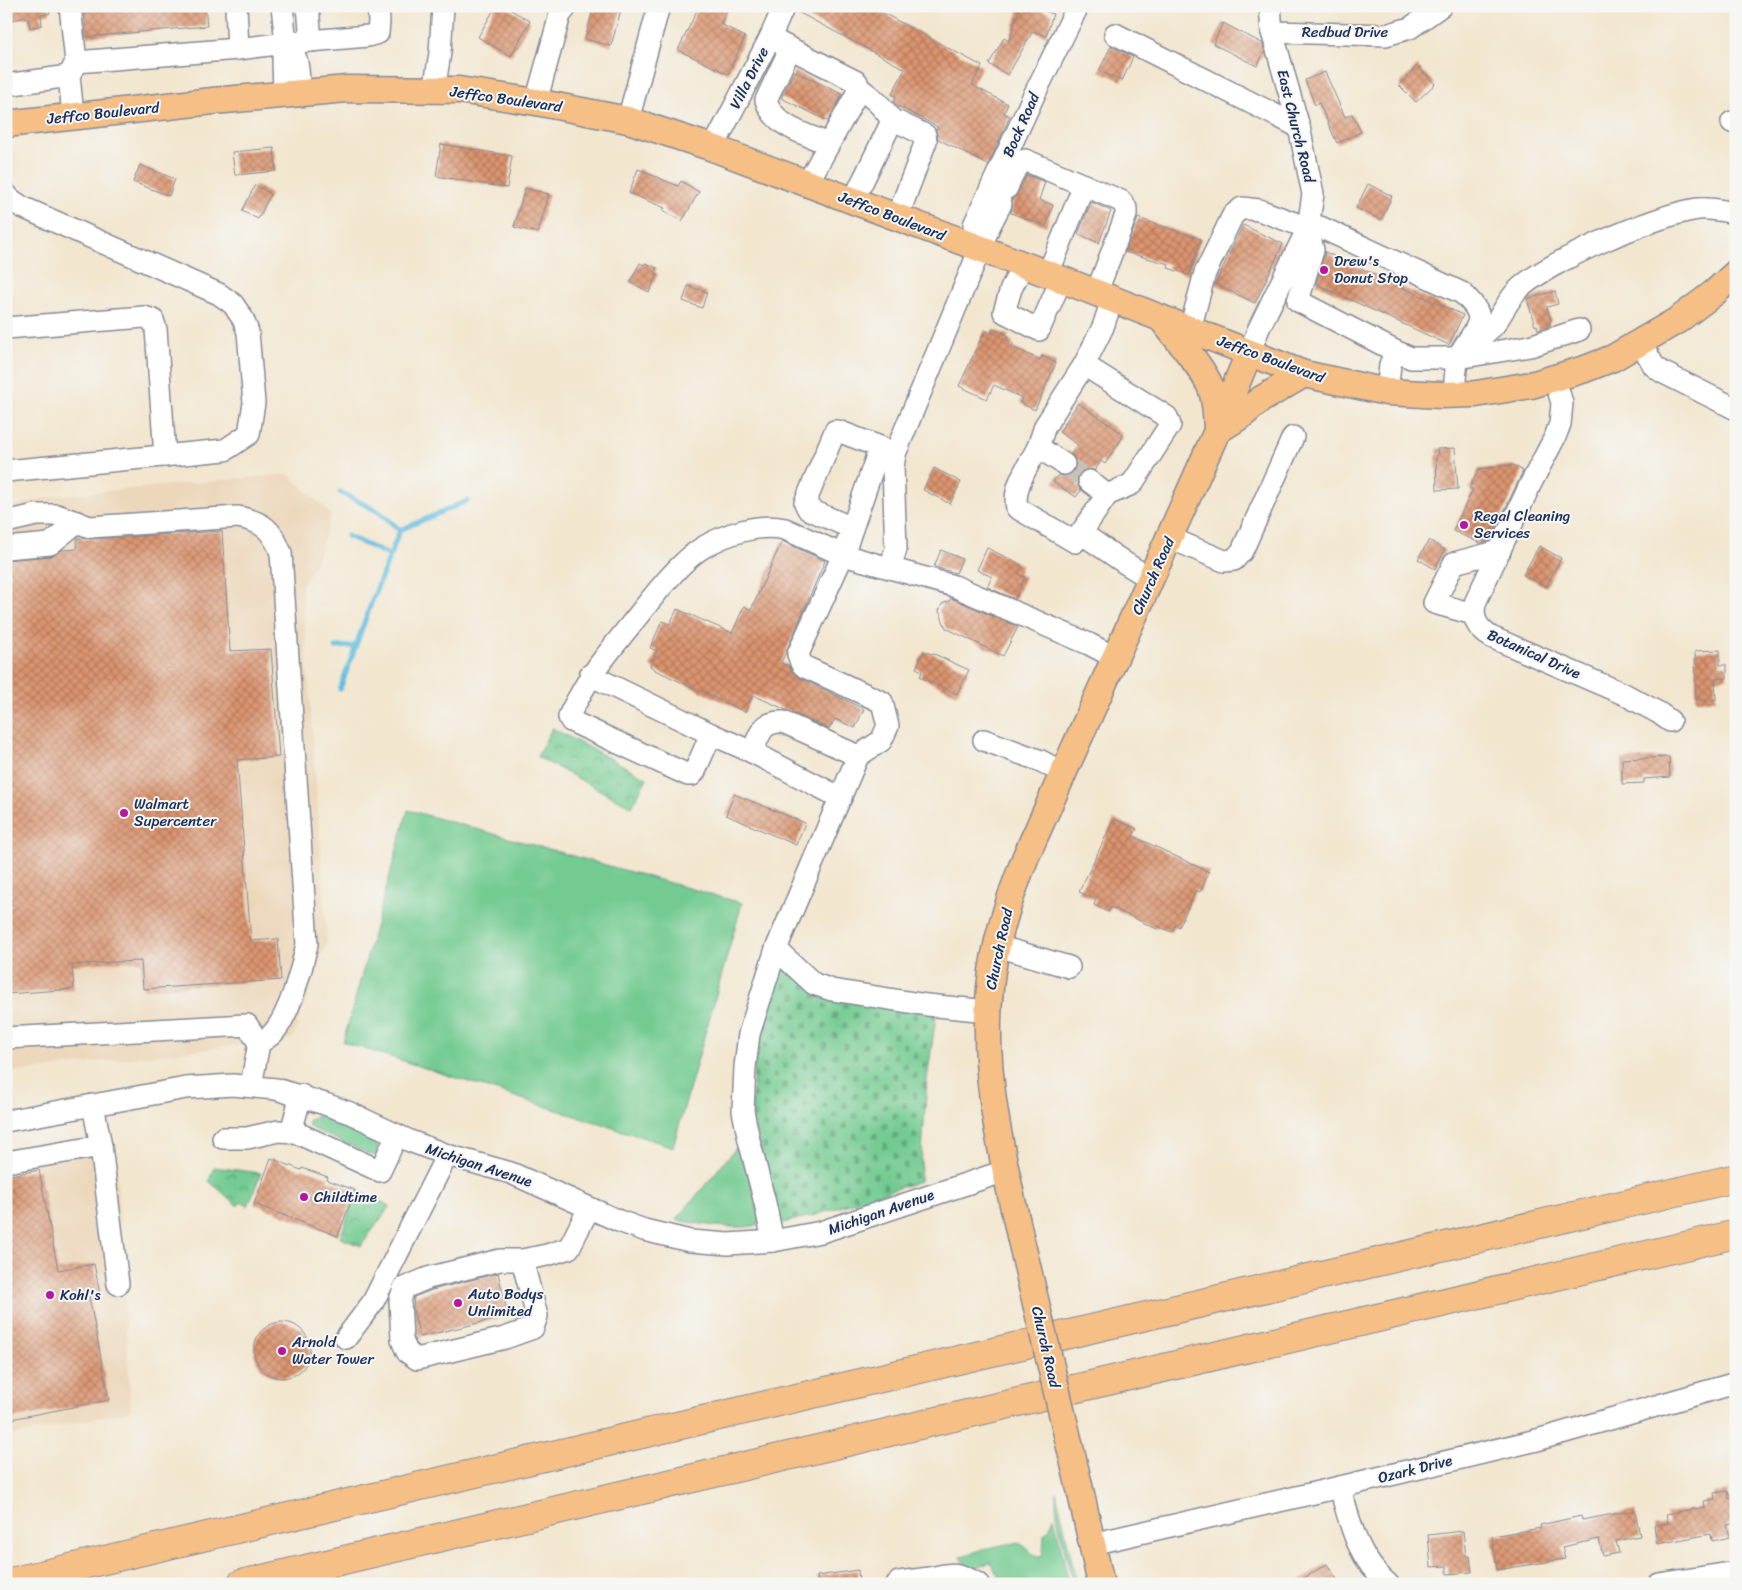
<svg xmlns="http://www.w3.org/2000/svg" width="1742" height="1590" font-family="Sriracha,sans-serif">
  <style>
    .built { fill: #ecd7ba }
    .green { fill: #73cb91; stroke: #477d78 }
    .cemetery { fill: url(#cemetery-stones); stroke: #477d78 }
    .park { fill: url(#park-crowns); stroke: #477d78 }
    .lines { fill: none; stroke-linecap: round; stroke-linejoin: round }
    .stream { stroke: #61bddf; stroke-width: 5 }
    .building { fill: url(#building-cross-hatch) }
    .minor-tunnel { stroke: #c7c1b8; stroke-width: 21; stroke-dasharray: 21 11; stroke-linecap: butt }
    .minor-casing { stroke: #868a96; stroke-width: 24 }
    .major-casing { stroke: #868a96; stroke-width: 29 }
    .highway-casing { stroke: #868a96; stroke-width: 30 }
    .minor { stroke: #fff; stroke-width: 21 }
    .major { stroke: #f5bf86; stroke-width: 26 }
    .highway { stroke: #f5bf86; stroke-width: 28 }
    .major-bridge-casing { stroke: #868a96; stroke-width: 29; stroke-linecap: butt }
    .major-bridge { stroke: #f5bf86; stroke-width: 26 }
    .poi-dot { fill: #b5179e; stroke: #f6f6f2; stroke-width: 2 }
    .labels { text-anchor: middle; stroke-width: 4; stroke-linejoin: round; paint-order: stroke }
    .street-label { font-size: 15px; fill: #1b2f5e; stroke: #f6f6f2 }
    .poi-label { font-size: 15px; fill: #1b2f5e; stroke: #f6f6f2; text-anchor: start }
  </style>
  <defs>
    <pattern id="cemetery-stones" width="16" height="16" patternUnits="userSpaceOnUse" patternTransform="scale(1.25)"><rect width="16" height="16" fill="#73cb91"/><path d="M2 7V4a2 2 0 0 1 4 0v3zM10 15v-3a2 2 0 0 1 4 0v3z" fill="#5ea57a"/></pattern>
    <pattern id="park-crowns" width="20" height="18" patternUnits="userSpaceOnUse" patternTransform="scale(1.25)"><rect width="20" height="18" fill="#73cb91"/><path d="M2 6a3 3 0 1 1 6 0M12 15a3 3 0 1 1 6 0" fill="none" stroke="#5ea57a"/></pattern>
    <pattern id="building-cross-hatch" width="8" height="8" patternUnits="userSpaceOnUse" patternTransform="scale(1.25)"><rect width="8" height="8" fill="#db946e"/><path d="M0 0l8 8M0 8l8-8" fill="none" stroke="#b1795e"/></pattern>
  </defs>
  <rect width="100%" height="100%" fill="#f6f6f2"/>
  <filter id="ink" filterUnits="userSpaceOnUse"><feTurbulence type="fractalNoise" baseFrequency=".02" numOctaves="2"/><feDisplacementMap in="SourceGraphic" scale="10" xChannelSelector="R" yChannelSelector="G"/><feConvolveMatrix kernelMatrix="1 2 1 2 8 2 1 2 1" color-interpolation-filters="sRGB"/></filter>
  <filter id="wash" filterUnits="userSpaceOnUse"><feTurbulence type="fractalNoise" baseFrequency=".0096" numOctaves="4" result="noise"/><feDisplacementMap in="SourceGraphic" scale="20" xChannelSelector="R" yChannelSelector="G"/><feGaussianBlur stdDeviation="1.12" result="paint"/><feColorMatrix in="noise" values="0 0 0 0 0 0 0 0 0 0 0 0 0 0 0 0 0 1.4 0 .05"/><feComposite in="paint" operator="in"/></filter>
  <g filter="url(#wash)">
    <rect width="100%" height="100%" fill="#f2e6cf"/>
    <!-- built -->
    <g class="built">
      <polygon points="288,474 331,514 318,558 302,585 327,942 292,1039 6,1073 6,508 54,496"/>
      <polygon points="115,1140 131,1411 6,1437 6,1158"/>
    </g>
    <!-- green -->
    <g class="green">
      <polygon points="408,810 742,903 673,1147 343,1042"/>
      <polygon points="317,1116 321,1116 369,1136 377,1144 377,1152 375,1155 371,1155 309,1127 308,1121"/>
      <path d="M741,1142L759,1217L758,1224C743,1232 694,1223 676,1220Z"/>
      <path d="M1056,1491L1077,1584H1073C1068,1560 1053,1513 1056,1491Z"/>
      <path d="M1054,1516L1069,1584H1003L990,1562L968,1572L961,1556C973,1553 1011,1540 1021,1544C1029,1548 1031,1556 1041,1556L1043,1553L1044,1534L1049,1530Z"/>
    </g>
    <!-- cemetery -->
    <polygon class="cemetery" points="783,964 790,967 937,1009 927,1079 920,1181 816,1215 783,1223 779,1218 751,1115 754,1067 766,1014 777,976"/>
    <!-- park -->
    <g class="park">
      <polygon points="552,728 647,778 632,807 537,757"/>
      <polygon points="214,1167 261,1173 248,1206 241,1202 238,1206 209,1181"/>
      <polygon points="357,1190 390,1206 361,1246 340,1238"/>
    </g>
    <g class="lines">
      <!-- stream -->
      <g class="stream">
        <polyline points="340,492 379,512 400,530"/>
        <polyline points="347,536 389,555"/>
        <polyline points="336,647 355,646"/>
        <polyline points="340,689 372,601 400,530 467,501"/>
      </g>
    </g>
    <g id="blocks">
      <!-- building -->
      <g class="building">
        <polygon points="6,6 49,6 50,13 41,15 42,25 30,28 28,17 6,21"/>
        <polygon points="84,6 205,6 207,26 86,37"/>
        <polygon points="496,6 504,6 530,21 511,56 478,37"/>
        <polygon points="594,6 622,6 611,46 585,39"/>
        <polygon points="699,6 729,6 721,24 745,37 728,74 678,50"/>
        <polygon points="796,6 870,6 982,66 972,85 1008,104 1004,113 1010,116 988,165 938,139 936,130 938,127 896,105 894,102 896,97 892,94 905,69 796,11"/>
        <polygon points="1020,6 1032,6 1053,14 1046,36 1033,31 1008,75 989,64 1004,38 1009,41"/>
        <polygon points="1223,23 1262,43 1265,51 1257,66 1213,44"/>
        <polygon points="1111,46 1133,57 1122,81 1099,71"/>
        <polygon points="1417,66 1435,84 1416,102 1399,85"/>
        <polygon points="794,71 842,94 828,121 781,98"/>
        <polygon points="1325,72 1345,117 1352,114 1361,132 1337,143 1319,103 1315,105 1305,80"/>
        <polygon points="441,144 512,156 507,188 436,176"/>
        <polygon points="274,148 276,171 235,175 232,152"/>
        <polygon points="140,165 175,179 169,196 133,182"/>
        <polygon points="638,169 678,186 681,181 699,192 682,221 663,210 665,208 629,193"/>
        <polygon points="1027,175 1045,182 1039,200 1053,205 1046,226 1011,213 1013,204 1012,199 1018,193"/>
        <polygon points="1368,184 1392,196 1381,220 1356,208"/>
        <polygon points="255,185 271,194 258,219 242,211"/>
        <polygon points="525,188 549,194 538,233 514,227"/>
        <polygon points="1091,202 1111,211 1099,243 1078,234"/>
        <polygon points="1138,218 1201,239 1189,275 1168,268 1169,264 1125,252"/>
        <polygon points="1243,225 1283,244 1255,303 1215,284"/>
        <polygon points="1325,252 1463,315 1449,345 1316,284"/>
        <polygon points="640,263 644,265 645,263 657,268 655,272 658,274 649,292 630,282"/>
        <polygon points="688,286 707,292 702,308 683,301"/>
        <polygon points="1555,291 1558,304 1547,307 1551,321 1549,322 1550,326 1538,330 1537,325 1535,326 1527,299"/>
        <polygon points="993,329 1009,336 1007,340 1013,343 1012,347 1040,360 1042,356 1056,363 1035,410 1020,403 1022,398 994,385 987,399 959,386 985,330 991,333"/>
        <polygon points="1078,403 1122,433 1122,438 1105,464 1101,461 1095,470 1085,469 1079,474 1077,480 1078,486 1081,491 1076,497 1053,482 1058,475 1064,476 1070,475 1075,470 1076,465 1075,459 1071,454 1078,445 1059,432"/>
        <polygon points="1455,448 1458,489 1437,490 1436,455 1438,455 1437,449"/>
        <polygon points="1513,465 1523,471 1490,541 1480,543 1453,531 1473,489 1469,489 1479,469"/>
        <polygon points="934,468 961,482 950,504 923,490"/>
        <polygon points="222,531 230,651 271,649 279,757 237,760 251,941 278,939 281,980 143,989 141,961 115,962 72,965 74,989 6,994 6,907 12,906 9,867 6,867 6,560 51,556 62,550 77,549 77,538 91,539"/>
        <polygon points="1429,540 1445,550 1435,569 1418,559"/>
        <polygon points="782,541 825,561 781,663 789,666 792,672 800,678 864,709 855,728 835,719 829,729 753,695 745,712 655,670 655,669 650,666 657,651 650,648 662,621 670,624 677,609 732,633 744,606 751,610"/>
        <polygon points="1539,546 1561,558 1546,587 1523,575"/>
        <polygon points="987,548 1022,565 1018,574 1025,577 1015,599 987,587 992,577 977,570"/>
        <polygon points="941,550 962,559 956,573 934,567"/>
        <polygon points="951,598 1018,627 1003,656 946,628 939,611 942,604 949,601"/>
        <polygon points="1720,650 1720,665 1727,665 1727,678 1715,679 1716,700 1696,700 1695,651"/>
        <polygon points="924,651 931,654 932,653 969,670 957,694 920,677 922,671 916,668"/>
        <polygon points="1669,757 1670,777 1644,779 1644,783 1622,784 1622,759"/>
        <polygon points="734,794 805,823 796,845 726,815"/>
        <polygon points="1114,819 1137,829 1133,836 1209,872 1200,892 1196,890 1179,927 1175,925 1172,932 1158,926 1157,929 1111,907 1108,912 1094,905 1096,900 1079,892"/>
        <polygon points="271,1158 301,1170 302,1168 328,1177 327,1180 355,1190 338,1236 254,1204"/>
        <polygon points="39,1170 58,1270 94,1264 100,1294 89,1296 109,1400 6,1420 6,1176"/>
        <polygon points="498,1273 508,1316 420,1337 413,1310 414,1297 432,1290"/>
        <circle cx="282" cy="1350" r="28"/>
        <polygon points="1728,1491 1729,1499 1736,1497 1736,1523 1727,1525 1730,1537 1712,1541 1711,1534 1657,1544 1654,1525 1668,1523 1666,1514 1705,1507 1704,1501 1715,1499 1714,1493"/>
        <polygon points="1635,1510 1640,1536 1616,1541 1619,1553 1603,1556 1599,1539 1562,1547 1565,1559 1497,1570 1492,1536 1541,1528 1540,1525 1581,1516 1582,1520"/>
        <polygon points="1463,1531 1466,1556 1470,1556 1472,1572 1447,1574 1447,1566 1431,1567 1428,1535"/>
        <polygon points="1327,1564 1340,1584 1294,1584"/>
        <polygon points="858,1570 859,1584 818,1584 817,1576"/>
      </g>
    </g>
  </g>
  <g filter="url(#ink)">
    <use href="#blocks" fill-opacity="0" stroke="#868a96" stroke-width="1"/>
    <g class="lines">
      <!-- minor-tunnel -->
      <polyline class="minor-tunnel" points="1064,464 1089,481"/>
      <!-- minor casing -->
      <g class="minor-casing">
        <g id="minor">
          <polyline points="70,6 76,62 69,76 73,115"/>
          <polyline points="236,6 238,49 286,43 282,6"/>
          <polyline points="308,6 311,41"/>
          <polyline points="1272,32 1386,35 1410,28 1441,6"/>
          <polyline points="1115,34 1299,127"/>
          <polyline points="770,38 857,82 858,87 856,95 807,184"/>
          <path d="M289,47C300,57 298,78 300,93"/>
          <path d="M790,49L766,100C774,127 806,134 829,144"/>
          <polyline points="76,62 238,49"/>
          <polyline points="6,85 69,76"/>
          <path d="M858,87C871,97 884,106 892,121"/>
          <polyline points="434,91 440,53 443,6"/>
          <polyline points="284,94 283,59 286,43 368,36 378,33 379,21 378,6"/>
          <polyline points="536,102 560,15 567,6"/>
          <polyline points="628,120 659,6"/>
          <polyline points="1732,122 1736,123"/>
          <polyline points="713,148 770,38 784,6"/>
          <path d="M1007,188C1011,177 1015,167 1025,160L1121,201L1126,208V215L1096,294"/>
          <polyline points="6,194 10,199 22,207 219,294 233,304 243,319 248,332 254,403 249,434 225,450 6,471"/>
          <polyline points="853,201 892,121 898,122 925,135 926,141 897,218"/>
          <polyline points="974,225 1034,95 1078,6"/>
          <polyline points="1022,266 1011,289 1004,312 1039,330 1061,280"/>
          <polyline points="1048,274 1084,185"/>
          <polyline points="6,328 144,317 153,320 156,329 165,456"/>
          <polyline points="1190,329 1205,273 1233,215 1242,208 1259,210 1308,228"/>
          <polyline points="1641,343 1654,366 1662,372 1736,409"/>
          <path d="M1471,346C1478,339 1487,332 1494,325C1502,314 1508,300 1518,290C1546,262 1658,214 1698,209C1710,208 1724,211 1736,213"/>
          <path d="M1395,351L1298,301L1313,250L1308,228L1320,227L1462,293C1494,322 1473,327 1459,356C1455,365 1455,385 1454,395"/>
          <polyline points="1249,353 1259,328 1308,228 1313,194 1299,127 1272,32 1270,6"/>
          <polyline points="1084,365 1167,417 1170,425 1132,484 1107,495 1081,533 1125,563 1151,579"/>
          <path d="M1555,379L1562,403L1560,424L1555,437L1531,483L1475,603C1472,619 1477,628 1491,637L1624,694L1659,713L1670,721"/>
          <polyline points="1387,392 1390,365 1395,351 1411,358 1458,358 1530,346 1579,330"/>
          <path d="M1038,447C1029,465 1012,487 1017,508L1075,542L1081,533"/>
          <polyline points="1064,464 1038,447 1045,426 1084,365 1103,327 1112,300"/>
          <polyline points="1089,481 1107,495"/>
          <path d="M6,522L36,515H57L90,527L238,517C263,522 272,529 281,553L307,944C302,968 290,1013 274,1032C271,1036 264,1040 259,1043"/>
          <polyline points="852,528 808,509 805,503 835,431 838,431 880,447"/>
          <polyline points="1170,538 1224,561 1234,560 1242,551 1293,437"/>
          <polyline points="6,548 50,544 77,522"/>
          <polyline points="890,568 896,549 893,468 895,454 990,225 1001,204"/>
          <polyline points="1473,614 1434,603 1454,563 1500,551"/>
          <polyline points="590,675 711,734"/>
          <polyline points="984,740 1041,761 1063,773"/>
          <path d="M752,752C760,735 761,721 783,722L858,756"/>
          <path d="M841,798L752,752L711,734L695,771L692,775H688L571,721L569,717C571,710 575,704 579,697C593,670 613,647 632,623C650,601 677,564 702,548C725,534 758,523 785,529L843,555L954,586L1089,644L1116,658"/>
          <polyline points="997,946 1069,967"/>
          <polyline points="776,949 814,984 832,990 927,1005 988,1011"/>
          <polyline points="6,1038 247,1025 259,1043 251,1086"/>
          <polyline points="93,1105 101,1146"/>
          <polyline points="6,1121 186,1088 233,1085 276,1089 325,1104 350,1113 410,1141 447,1155 511,1173 619,1221 644,1230 690,1241 728,1244 773,1241 821,1232 1005,1171"/>
          <polyline points="291,1132 301,1095"/>
          <polyline points="223,1138 247,1138 278,1131 295,1132 380,1171 397,1135"/>
          <polyline points="6,1162 101,1146 118,1284"/>
          <polyline points="773,1241 765,1203 749,1140 743,1111 745,1067 749,1034 776,949 858,756 881,741 888,726 882,702 805,667 801,663 798,654 843,555 880,447 895,454"/>
          <polyline points="522,1260 537,1316 533,1328 505,1338 417,1359 407,1352 402,1340 400,1300 404,1288 428,1278 500,1260 522,1260 547,1255 569,1248 589,1208"/>
          <polyline points="346,1338 373,1302 447,1155"/>
          <path d="M1340,1487C1350,1524 1358,1559 1388,1584"/>
          <polyline points="1092,1544 1340,1487 1537,1440 1736,1383"/>
          <path d="M930,1578C953,1573 957,1571 978,1584"/>
          <polyline points="897,1584 899,1582 930,1578 932,1584"/>
          <polyline points="1659,1584 1736,1572"/>
        </g>
      </g>
      <!-- major casing -->
      <g class="major-casing">
        <g id="major">
          <polyline points="6,124 213,101 347,89 459,90 536,102 628,120 713,148 1048,274 1304,374 1387,392 1441,395 1476,394 1531,385 1585,369 1613,358 1678,320 1714,293 1736,273"/>
          <path d="M1161,318C1176,338 1202,366 1211,388C1216,400 1216,414 1217,427"/>
          <polyline points="1217,431 1242,415 1260,400 1304,374"/>
          <path d="M1020,1236C1002,1154 981,1073 990,988C994,943 1009,899 1026,856L1217,431L1249,353"/>
          <polyline points="1079,1485 1101,1584"/>
        </g>
      </g>
      <!-- highway casing -->
      <g class="highway-casing">
        <g id="highway">
          <polyline points="6,1583 1736,1178"/>
          <polyline points="241,1584 1736,1234"/>
        </g>
      </g>
      <!-- minor -->
      <use href="#minor" class="minor"/>
      <!-- major -->
      <use href="#major" class="major"/>
      <!-- highway -->
      <use href="#highway" class="highway"/>
      <!-- major-bridge casing -->
      <g class="major-bridge-casing">
        <polyline id="major-bridge" points="1020,1236 1079,1485"/>
      </g>
      <!-- major-bridge -->
      <use href="#major-bridge" class="major-bridge"/>
    </g>
  </g>
  <!-- markers -->
  <g class="poi-dot">
    <circle cx="1324" cy="270" r="5"/>
    <circle cx="1464" cy="525" r="5"/>
    <circle cx="124" cy="813" r="5"/>
    <circle cx="304" cy="1197" r="5"/>
    <circle cx="50" cy="1295" r="5"/>
    <circle cx="458" cy="1303" r="5"/>
    <circle cx="282" cy="1351" r="5"/>
  </g>
  <g class="labels">
    <!-- street labels -->
    <g class="street-label">
      <text x="1345" y="37">Redbud Drive</text>
      <text transform="translate(749 78) rotate(-63)" y="5">Villa Drive</text>
      <text transform="translate(506 99) rotate(8)" y="5">Jeffco Boulevard</text>
      <text transform="translate(103 113) rotate(-6)" y="5">Jeffco Boulevard</text>
      <text transform="translate(1021 125) rotate(-66)" y="5">Bock Road</text>
      <text transform="translate(1296 126) rotate(76)" y="5">East Church Road</text>
      <text transform="translate(892 216) rotate(21)" y="5">Jeffco Boulevard</text>
      <text transform="translate(1271 359) rotate(20)" y="5">Jeffco Boulevard</text>
      <text transform="translate(1153 576) rotate(-66)" y="5">Church Road</text>
      <text transform="translate(1534 654) rotate(24)" y="5">Botanical Drive</text>
      <text transform="translate(999 949) rotate(-78)" y="5">Church Road</text>
      <text transform="translate(479 1165) rotate(18)" y="5">Michigan Avenue</text>
      <text transform="translate(881 1212) rotate(-19)" y="5">Michigan Avenue</text>
      <text transform="translate(1046 1347) rotate(77)" y="5">Church Road</text>
      <text transform="translate(1415 1469) rotate(-14)" y="5">Ozark Drive</text>
    </g>
    <!-- poi labels -->
    <g class="poi-label">
      <text x="1334" y="266">Drew's<tspan x="1334" dy="17">Donut Stop</tspan></text>
      <text x="1474" y="521">Regal Cleaning<tspan x="1474" dy="17">Services</tspan></text>
      <text x="134" y="809">Walmart<tspan x="134" dy="17">Supercenter</tspan></text>
      <text x="314" y="1202">Childtime</text>
      <text x="468" y="1299">Auto Bodys<tspan x="468" dy="17">Unlimited</tspan></text>
      <text x="60" y="1300">Kohl's</text>
      <text x="292" y="1347">Arnold<tspan x="292" dy="17">Water Tower</tspan></text>
    </g>
  </g>
  <!-- margin -->
  <rect width="1742" height="1590" fill="none" stroke="#f6f6f2" stroke-width="25"/>
</svg>
